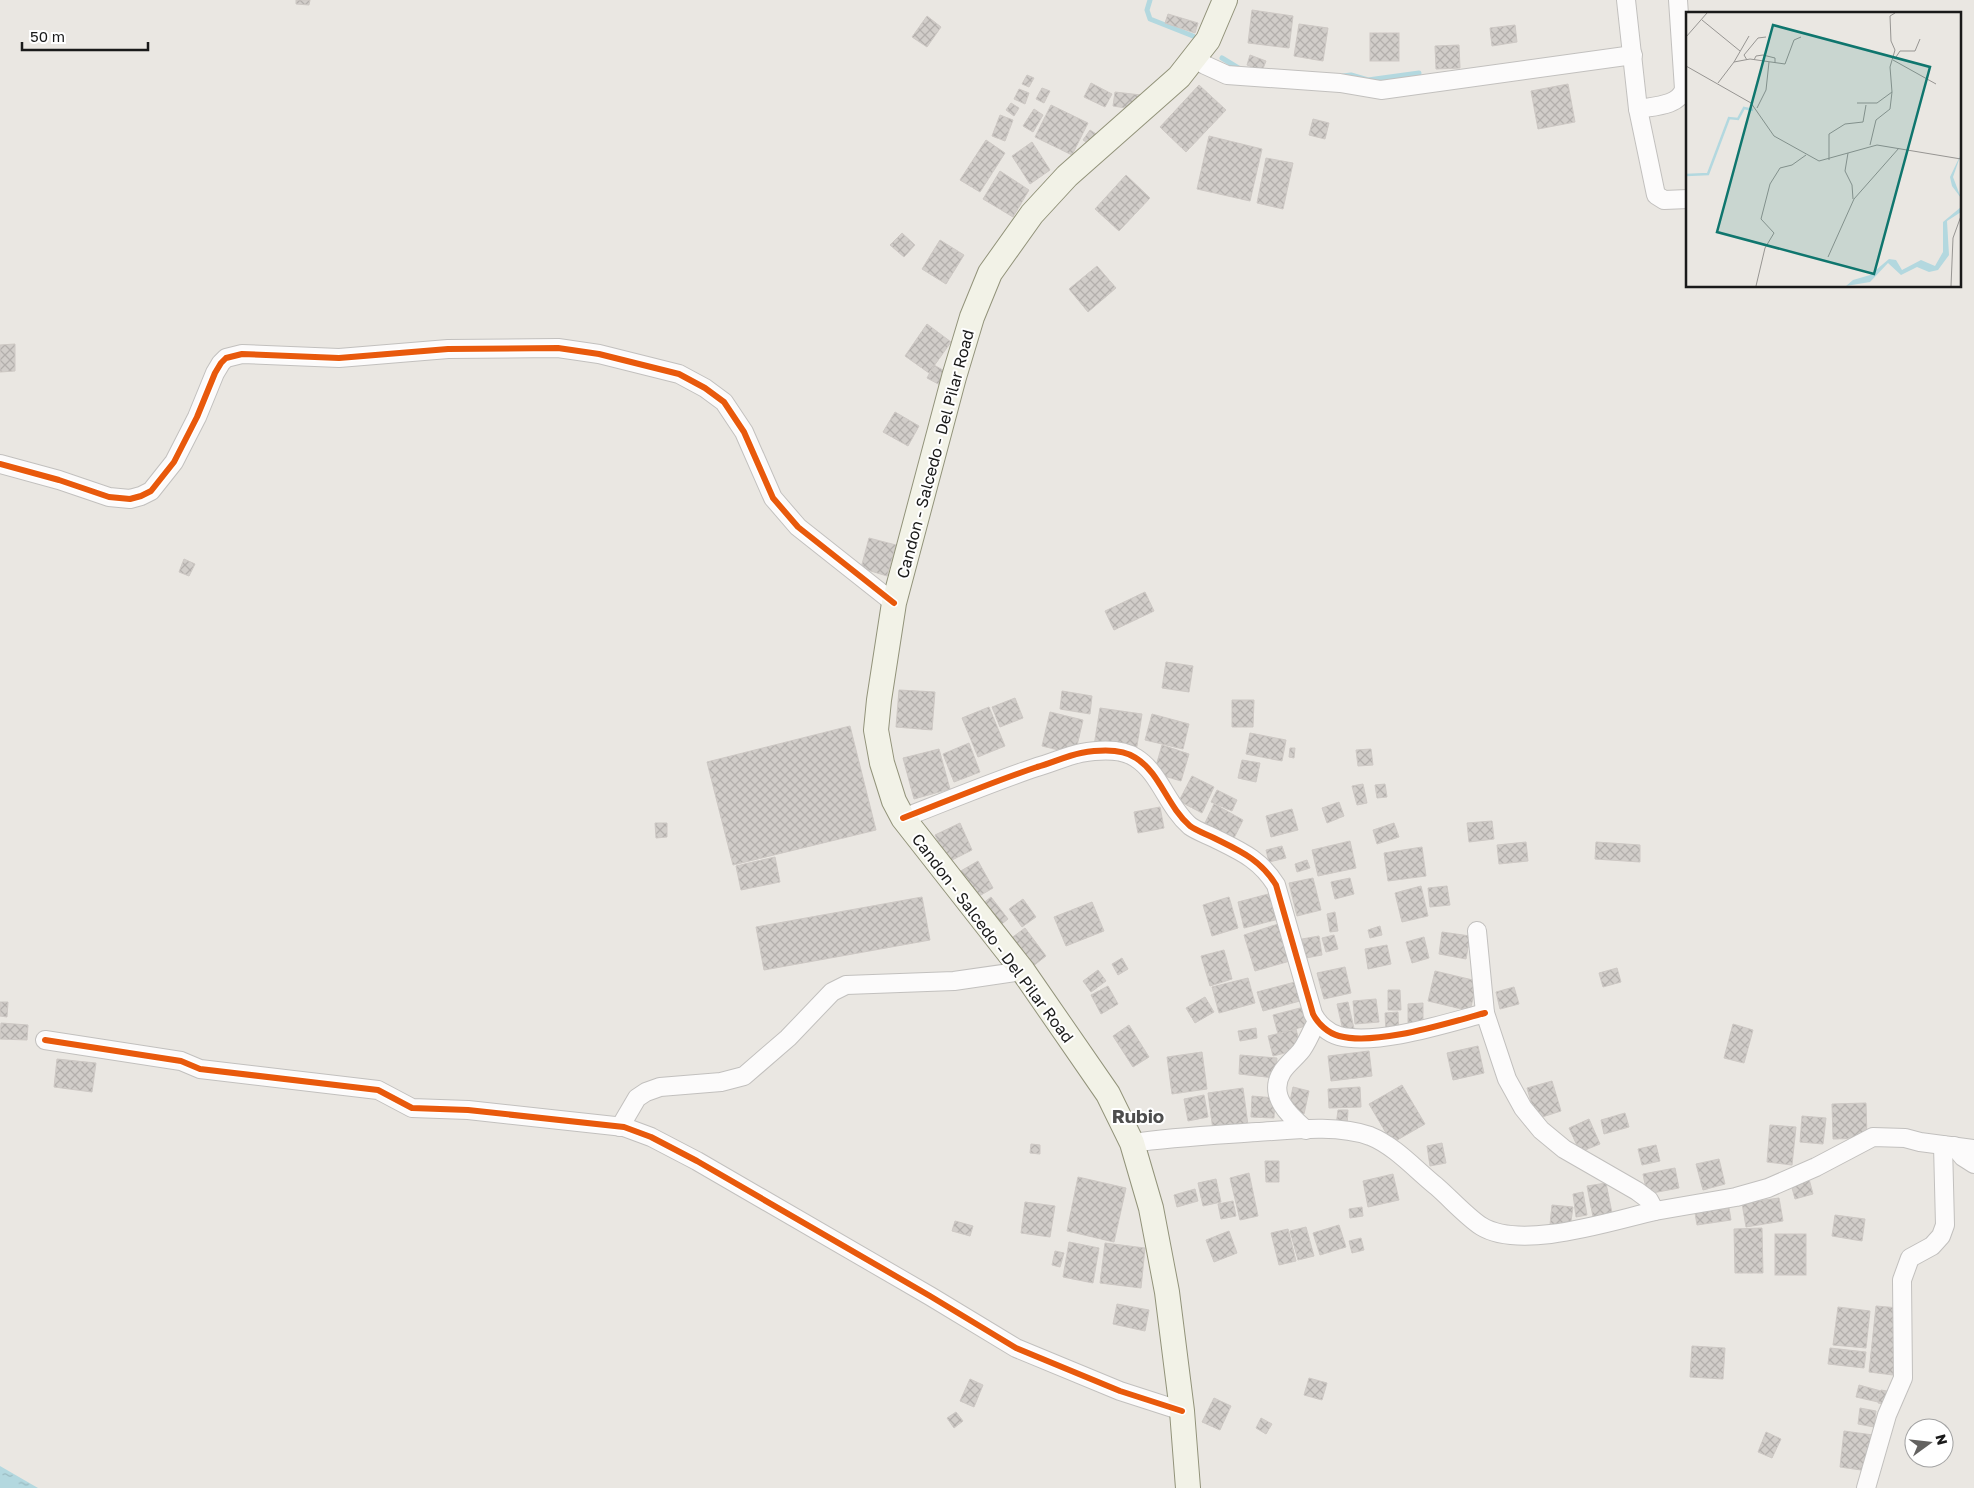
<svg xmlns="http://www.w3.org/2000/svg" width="1974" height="1488" font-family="'Golos Text',sans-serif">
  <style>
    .water { fill: url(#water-ripples) }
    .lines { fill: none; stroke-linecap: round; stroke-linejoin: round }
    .stream { stroke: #b3d8df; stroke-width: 5 }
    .building { fill: url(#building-cross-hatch); stroke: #cdc8c4 }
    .street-casing { stroke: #c2c0be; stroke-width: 20 }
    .secondary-casing { stroke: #92937a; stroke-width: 26 }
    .street { stroke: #fcfbfb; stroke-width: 18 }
    .secondary { stroke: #f2f2e7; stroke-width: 24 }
    .cycleway-casing { stroke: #fff; stroke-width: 9 }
    .cycleway { stroke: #e8590c; stroke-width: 6 }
    .labels { text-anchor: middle; stroke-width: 4; stroke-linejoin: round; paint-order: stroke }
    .street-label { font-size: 16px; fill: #1a1a1a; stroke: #fff }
    .quarter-label { font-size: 19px; font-weight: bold; fill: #4d4d4d; stroke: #fff }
    .inset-river { fill: none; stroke: #b3d8df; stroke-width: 2.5 }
    .inset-road { fill: none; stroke: #979592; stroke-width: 1 }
    .view { fill: #0f766e; fill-opacity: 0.15; stroke: #0f766e; stroke-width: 2.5 }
    .inset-edge { fill: none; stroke: #1a1a1a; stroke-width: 2.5 }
  </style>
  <defs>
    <pattern id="water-ripples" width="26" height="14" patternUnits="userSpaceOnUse" patternTransform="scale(1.25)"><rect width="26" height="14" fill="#b3d8df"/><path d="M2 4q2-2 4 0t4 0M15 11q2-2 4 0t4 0" fill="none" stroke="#99b9bf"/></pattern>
    <pattern id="building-cross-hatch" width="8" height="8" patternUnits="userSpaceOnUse" patternTransform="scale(1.25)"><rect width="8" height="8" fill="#d1cdc9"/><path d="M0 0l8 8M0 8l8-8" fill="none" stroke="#b3afac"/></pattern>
  </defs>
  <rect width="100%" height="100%" fill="#eae7e2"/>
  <!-- water -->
  <polygon class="water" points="0,1466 38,1488 0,1488"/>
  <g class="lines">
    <!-- stream -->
    <g class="stream">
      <polyline points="1150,0 1147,10 1150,19 1193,36"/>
      <polyline points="1222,58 1240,69"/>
      <polyline points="1343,76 1351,75 1368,80 1419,73"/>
    </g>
  </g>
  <!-- building -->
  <g class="building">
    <polygon points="296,0 310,0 309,5 296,4"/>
    <polygon points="1252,10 1293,16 1289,48 1248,43"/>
    <polygon points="1168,14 1198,23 1195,33 1165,23"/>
    <polygon points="927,16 941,27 927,47 912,37"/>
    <polygon points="1299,24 1328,28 1323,61 1294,56"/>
    <polygon points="1515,25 1517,42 1492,46 1490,28"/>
    <rect x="1370" y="33" width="29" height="28"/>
    <polygon points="1459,45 1460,68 1436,69 1435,46"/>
    <polygon points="1250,55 1266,61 1262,71 1247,65"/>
    <polygon points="1027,75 1034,78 1029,87 1022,84"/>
    <polygon points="1091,83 1112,94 1105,107 1084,97"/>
    <polygon points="1568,84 1575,122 1538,129 1531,91"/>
    <polygon points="1199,85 1226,110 1186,152 1160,127"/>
    <polygon points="1042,88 1050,91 1044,103 1036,99"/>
    <polygon points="1019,89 1029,93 1025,104 1014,99"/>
    <polygon points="1115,92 1141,95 1139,110 1113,106"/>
    <polygon points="1011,103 1019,108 1014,116 1006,110"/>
    <polygon points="1051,105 1088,123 1072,155 1035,137"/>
    <polygon points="1034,109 1043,115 1033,132 1023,126"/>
    <polygon points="1000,115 1013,120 1005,141 992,136"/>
    <polygon points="1313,119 1329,123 1325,139 1309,135"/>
    <polygon points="1090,130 1104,139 1097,149 1083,140"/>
    <polygon points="1209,136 1262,149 1250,201 1197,189"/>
    <polygon points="986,140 1005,153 980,192 960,180"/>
    <polygon points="1032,142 1050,170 1030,184 1012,156"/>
    <polygon points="1266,158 1293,163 1283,209 1257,203"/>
    <polygon points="1000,171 1029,190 1013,217 983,199"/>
    <polygon points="1126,175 1150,198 1119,231 1095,209"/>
    <polygon points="902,233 915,245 904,257 890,245"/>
    <polygon points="940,240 964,255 946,284 922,269"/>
    <polygon points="1097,266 1116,288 1088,312 1069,289"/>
    <polygon points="927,324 951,342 929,373 905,356"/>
    <polygon points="15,344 15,371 0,372 0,345"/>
    <polygon points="934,365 948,373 942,386 927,378"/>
    <polygon points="895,412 919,426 908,446 883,432"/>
    <polygon points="869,538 896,545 887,576 861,568"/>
    <polygon points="184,559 195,564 189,576 179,572"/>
    <polygon points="1145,592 1154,611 1114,630 1105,611"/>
    <polygon points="1166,662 1193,666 1189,692 1162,688"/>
    <polygon points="899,690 935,692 932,730 896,727"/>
    <polygon points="1062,691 1092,696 1090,714 1060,709"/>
    <polygon points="1015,698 1023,718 1000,727 992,707"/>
    <polygon points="1232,700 1254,700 1253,727 1232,727"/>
    <polygon points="989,707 1005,746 978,757 962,718"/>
    <polygon points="1100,708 1142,714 1136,752 1094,746"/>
    <polygon points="1050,712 1083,720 1075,754 1042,746"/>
    <polygon points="1152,714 1189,724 1183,749 1145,740"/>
    <polygon points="850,726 876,830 733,865 707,762"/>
    <polygon points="1250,733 1286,740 1282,761 1246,754"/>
    <polygon points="969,743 980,772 954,782 943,754"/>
    <polygon points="1162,745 1189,754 1181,781 1154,773"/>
    <polygon points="1290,748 1295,748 1294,758 1289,757"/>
    <polygon points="939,749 950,789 914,799 903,758"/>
    <polygon points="1371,749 1373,765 1358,766 1356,750"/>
    <polygon points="1242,760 1260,763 1256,782 1238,778"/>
    <polygon points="1192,776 1214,787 1202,813 1179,801"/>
    <polygon points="1363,784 1367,803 1357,805 1352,786"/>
    <polygon points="1385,784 1387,797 1377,798 1375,785"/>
    <polygon points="1217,790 1237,800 1232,811 1211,802"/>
    <polygon points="1339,802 1344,816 1327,823 1322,808"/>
    <polygon points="1214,804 1243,820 1234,838 1205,823"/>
    <polygon points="1160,807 1164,828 1138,833 1134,812"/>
    <polygon points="1292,809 1298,830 1271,837 1266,816"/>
    <polygon points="1492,821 1494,839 1469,842 1467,823"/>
    <polygon points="655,823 667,823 667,837 656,838"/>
    <polygon points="960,823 972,850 948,862 935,835"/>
    <polygon points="1394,823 1399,837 1377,844 1373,830"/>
    <polygon points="1350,841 1356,868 1318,876 1312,850"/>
    <polygon points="1526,842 1528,861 1499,864 1497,845"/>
    <polygon points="1596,842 1640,845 1640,862 1595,859"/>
    <polygon points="1282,846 1286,858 1269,862 1266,850"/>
    <polygon points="1422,847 1426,876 1388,881 1384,853"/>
    <polygon points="775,857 780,882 741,890 736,866"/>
    <polygon points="1307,860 1310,868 1297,872 1295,864"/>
    <polygon points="978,861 993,888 974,899 959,872"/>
    <polygon points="1313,878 1321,910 1297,916 1289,883"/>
    <polygon points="1350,878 1354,894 1335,899 1331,882"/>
    <polygon points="1421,886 1428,916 1402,922 1395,893"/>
    <polygon points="1447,886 1450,905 1430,907 1428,888"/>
    <polygon points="1272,893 1279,919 1244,928 1238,902"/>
    <polygon points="922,897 930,940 764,970 756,927"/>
    <polygon points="991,897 1008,919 993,931 976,909"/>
    <polygon points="1229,897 1238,928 1212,936 1203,905"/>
    <polygon points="1023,899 1036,917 1022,927 1009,909"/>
    <polygon points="1092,902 1104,931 1066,946 1054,917"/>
    <polygon points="1335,912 1338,931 1330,932 1327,914"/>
    <polygon points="1278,924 1290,961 1255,971 1244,935"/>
    <polygon points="1380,926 1382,935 1370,938 1368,930"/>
    <polygon points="1025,928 1046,956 1028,970 1006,942"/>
    <polygon points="1442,932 1470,936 1466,959 1439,954"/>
    <polygon points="1334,935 1338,949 1326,952 1322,938"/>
    <polygon points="1319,936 1322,955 1306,958 1302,939"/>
    <polygon points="1424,937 1429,958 1412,963 1406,942"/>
    <polygon points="1387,945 1391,964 1368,969 1365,949"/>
    <polygon points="1224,950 1232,979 1210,986 1201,956"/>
    <polygon points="1122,958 1128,969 1118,975 1112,964"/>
    <polygon points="1345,967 1351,993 1324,999 1317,973"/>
    <polygon points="1617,968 1621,982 1603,987 1599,973"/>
    <polygon points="1098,970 1106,981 1091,992 1083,981"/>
    <polygon points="1435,971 1477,981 1470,1011 1428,1001"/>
    <polygon points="1248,978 1255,1003 1219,1013 1212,987"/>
    <polygon points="1295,982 1300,1001 1263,1011 1257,992"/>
    <polygon points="1108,986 1118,1004 1101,1014 1091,995"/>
    <polygon points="1514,987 1519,1004 1500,1009 1496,992"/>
    <polygon points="1388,990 1400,990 1401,1010 1388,1010"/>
    <polygon points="1205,997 1214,1012 1195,1023 1186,1008"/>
    <polygon points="1376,999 1379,1022 1355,1024 1353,1001"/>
    <polygon points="0,1002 8,1002 7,1017 0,1016"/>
    <polygon points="1348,1002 1355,1033 1344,1035 1337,1004"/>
    <polygon points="1423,1003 1423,1025 1408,1025 1408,1004"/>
    <polygon points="1304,1007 1309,1025 1278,1034 1273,1015"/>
    <polygon points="1398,1012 1399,1033 1386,1034 1385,1013"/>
    <polygon points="1,1023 28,1025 27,1040 0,1039"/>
    <polygon points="1733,1024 1753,1030 1744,1063 1724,1058"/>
    <polygon points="1129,1025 1149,1057 1133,1067 1113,1036"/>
    <polygon points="1256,1028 1257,1038 1240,1041 1238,1031"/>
    <polygon points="1296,1029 1301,1049 1273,1056 1268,1036"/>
    <polygon points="1478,1046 1484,1073 1453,1080 1447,1053"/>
    <polygon points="1369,1051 1372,1076 1331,1081 1328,1056"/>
    <polygon points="1202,1052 1207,1089 1172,1094 1167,1057"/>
    <polygon points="1240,1055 1277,1058 1275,1078 1239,1074"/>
    <polygon points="57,1059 96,1063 92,1092 54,1087"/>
    <polygon points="1552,1081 1561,1111 1536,1119 1527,1088"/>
    <polygon points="1402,1085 1425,1124 1392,1143 1369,1104"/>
    <polygon points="1293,1087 1309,1091 1304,1114 1288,1111"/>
    <polygon points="1360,1087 1361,1107 1329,1108 1328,1089"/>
    <polygon points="1243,1088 1248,1125 1213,1130 1208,1093"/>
    <polygon points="1204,1095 1208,1117 1188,1121 1184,1099"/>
    <polygon points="1252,1096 1275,1098 1274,1118 1251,1117"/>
    <polygon points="1866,1103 1867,1138 1833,1139 1832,1104"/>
    <polygon points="1338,1110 1348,1110 1347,1127 1336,1126"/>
    <polygon points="1625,1113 1629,1127 1604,1134 1601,1120"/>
    <polygon points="1802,1116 1826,1118 1823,1144 1800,1142"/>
    <polygon points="1589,1119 1600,1144 1580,1152 1569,1128"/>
    <polygon points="1770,1125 1796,1127 1792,1165 1767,1162"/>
    <polygon points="1442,1143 1446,1163 1430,1166 1427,1146"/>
    <polygon points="1031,1144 1040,1145 1040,1154 1030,1153"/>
    <polygon points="1656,1145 1660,1161 1642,1165 1638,1149"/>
    <polygon points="1719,1159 1725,1184 1703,1190 1696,1164"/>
    <polygon points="1265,1161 1279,1161 1279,1182 1266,1182"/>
    <polygon points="1675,1168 1679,1188 1647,1194 1643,1174"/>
    <polygon points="1249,1173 1258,1216 1240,1220 1230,1178"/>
    <polygon points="1393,1174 1399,1200 1368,1207 1363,1181"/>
    <polygon points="1078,1177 1126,1188 1114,1242 1067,1231"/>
    <polygon points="1216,1179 1221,1202 1203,1206 1198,1183"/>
    <polygon points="1809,1179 1813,1194 1795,1199 1791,1184"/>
    <polygon points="1606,1183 1613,1218 1594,1222 1587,1186"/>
    <polygon points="1195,1189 1198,1201 1177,1207 1174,1195"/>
    <polygon points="1583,1192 1587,1215 1576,1217 1573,1194"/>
    <polygon points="1779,1198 1783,1221 1746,1227 1742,1203"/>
    <polygon points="1233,1201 1236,1216 1221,1219 1218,1204"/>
    <polygon points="1025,1202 1055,1206 1050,1237 1021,1233"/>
    <polygon points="1552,1205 1573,1207 1570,1228 1550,1225"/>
    <polygon points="1362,1207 1363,1216 1350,1218 1349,1209"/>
    <polygon points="1729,1208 1731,1220 1697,1225 1695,1213"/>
    <polygon points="1835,1215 1865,1219 1862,1241 1832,1236"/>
    <polygon points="955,1221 973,1226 970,1236 952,1231"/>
    <polygon points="1339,1225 1346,1247 1320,1255 1313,1233"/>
    <polygon points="1306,1227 1314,1256 1298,1260 1290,1231"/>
    <polygon points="1762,1228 1763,1273 1735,1273 1734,1229"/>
    <polygon points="1288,1229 1296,1261 1279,1265 1271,1233"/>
    <polygon points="1229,1231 1237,1253 1214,1262 1206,1240"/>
    <rect x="1775" y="1234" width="31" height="41"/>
    <polygon points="1361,1238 1364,1250 1352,1253 1349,1241"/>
    <polygon points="1069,1242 1099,1248 1093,1283 1063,1277"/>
    <polygon points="1105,1243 1145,1248 1141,1288 1100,1283"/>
    <polygon points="1055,1251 1064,1253 1060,1267 1052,1265"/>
    <polygon points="1117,1304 1149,1310 1145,1331 1113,1324"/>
    <polygon points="1876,1306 1899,1308 1893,1375 1869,1372"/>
    <polygon points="1838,1307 1870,1311 1866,1348 1833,1345"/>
    <polygon points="1692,1346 1725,1348 1723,1379 1690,1377"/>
    <polygon points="1830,1348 1866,1352 1864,1368 1828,1364"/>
    <polygon points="1309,1378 1327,1383 1322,1400 1304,1395"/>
    <polygon points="970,1379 983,1385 974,1407 960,1401"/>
    <polygon points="1859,1385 1881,1391 1878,1402 1856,1397"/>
    <polygon points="1881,1390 1892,1392 1889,1405 1878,1403"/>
    <polygon points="1214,1398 1231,1406 1220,1430 1202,1422"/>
    <polygon points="1860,1408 1876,1411 1874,1427 1858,1424"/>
    <polygon points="956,1412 963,1421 954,1428 947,1418"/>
    <polygon points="1261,1418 1272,1424 1266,1434 1256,1428"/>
    <polygon points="1844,1431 1873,1435 1868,1471 1840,1467"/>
    <polygon points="1766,1432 1781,1439 1772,1458 1758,1452"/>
  </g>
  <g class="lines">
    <!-- street casing -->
    <g class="street-casing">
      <g id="street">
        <polyline points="1626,0 1638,109 1656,195 1664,200 1688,199"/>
        <polyline points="1195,56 1205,65 1227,75 1340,83 1381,90 1633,55"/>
        <path d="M1638,109C1654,106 1679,106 1684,89L1678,0"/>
        <polyline points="0,464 59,480 109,497 130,499 141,496 151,491 174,462 197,417 215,373 221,363 226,358 242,354 339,358 448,349 558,348 599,354 679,374 705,388 724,402 744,432 773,498 798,527 894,603"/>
        <path d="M903,818C947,801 992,782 1037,767C1052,763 1066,756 1081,753C1098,750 1121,748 1136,758C1160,773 1167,806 1190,826C1197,831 1206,834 1214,838C1240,851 1260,859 1276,885L1313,1014C1318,1024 1328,1033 1339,1036C1377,1046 1447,1023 1485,1013"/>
        <polyline points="1477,931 1485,1013 1507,1079 1523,1108 1541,1130 1564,1149 1637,1191 1649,1200 1655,1211 1736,1197 1768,1188 1816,1167 1873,1137 1905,1138 1920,1142 1974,1149"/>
        <polyline points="45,1040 181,1061 200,1069 378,1090 412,1108 468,1110 624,1127 651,1137 697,1161 930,1296 1016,1348 1120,1391 1182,1411"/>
        <polyline points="620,1127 637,1098 646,1092 660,1087 721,1082 744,1076 788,1038 832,992 846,985 954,981 1023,971"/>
        <path d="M1306,1130C1290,1116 1267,1096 1282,1072C1286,1065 1294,1059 1300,1052C1307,1044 1311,1031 1317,1022"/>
        <path d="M1132,1143C1173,1137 1215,1135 1257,1132C1290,1130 1337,1124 1370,1136C1395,1146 1415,1169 1436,1186C1450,1198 1466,1216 1481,1226C1521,1251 1611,1221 1655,1211"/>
        <polyline points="1954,1146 1963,1157 1974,1164"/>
        <polyline points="1866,1488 1887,1415 1903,1378 1902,1280 1910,1258 1932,1246 1941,1236 1945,1225 1943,1145"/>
      </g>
    </g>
    <!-- secondary casing -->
    <g class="secondary-casing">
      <polyline id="secondary" points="1188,1488 1182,1411 1167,1292 1151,1208 1132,1143 1108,1094 1023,971 903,818 894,801 882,763 876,730 879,700 894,603 954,377 972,317 990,273 1032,214 1067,176 1179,77 1208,40 1225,0"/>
    </g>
    <!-- street -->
    <use href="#street" class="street"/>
    <!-- secondary -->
    <use href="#secondary" class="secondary"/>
    <!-- cycleway casing -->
    <g class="cycleway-casing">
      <g id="cycleway">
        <polyline points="0,464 59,480 109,497 130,499 141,496 151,491 174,462 197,417 215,373 221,363 226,358 242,354 339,358 448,349 558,348 599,354 679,374 705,388 724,402 744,432 773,498 798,527 894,603"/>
        <path d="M903,818C947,801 992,782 1037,767C1052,763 1066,756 1081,753C1098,750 1121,748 1136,758C1160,773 1167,806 1190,826C1197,831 1206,834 1214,838C1240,851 1260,859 1276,885L1313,1014C1318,1024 1328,1033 1339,1036C1377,1046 1447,1023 1485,1013"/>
        <polyline points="45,1040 181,1061 200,1069 378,1090 412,1108 468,1110 624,1127 651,1137 697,1161 930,1296 1016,1348 1120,1391 1182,1411"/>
      </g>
    </g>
    <!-- cycleway -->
    <use href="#cycleway" class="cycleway"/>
  </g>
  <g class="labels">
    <!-- street labels -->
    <g class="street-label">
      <text transform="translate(935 454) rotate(-75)" y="6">Candon - Salcedo - Del Pilar Road</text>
      <text transform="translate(993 938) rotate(53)" y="6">Candon - Salcedo - Del Pilar Road</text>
    </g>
    <!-- quarter labels -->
    <g class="quarter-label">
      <text x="1138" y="1123">Rubio</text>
    </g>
  </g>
  <!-- overview -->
  <g transform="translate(1686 12)">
    <rect width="275" height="275" fill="#eae7e2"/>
    <path d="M275,142L267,165L275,186L266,174L264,165ZM275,195V200L261,209L263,243L252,258L243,260L231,255L215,263L202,251L184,270L160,274L167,268L184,263L203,247L210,248L216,258L235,248L249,254L257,240V210Z" fill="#b3d8df"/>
    <path class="inset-river" d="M0,163L22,162L43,106L52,107L58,96L67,98"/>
    <path class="inset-road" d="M16,8L54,39M0,25L21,1M210,45L214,39H229L234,27M61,48L58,43L72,26L80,25M68,48L70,44L77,43L89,46V51M207,48L250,72M48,50L64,47L99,52L108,28L115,25M0,54L65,91L88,124L133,149L191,133L275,147M32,71L48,50L63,24M171,91H191L206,80L204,55L209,38L205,29L204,4L209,1M71,96L80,78L83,50M184,133L190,108L204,97L206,80M162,141L159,159L166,173L167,187M143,148V122L159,112L177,110L180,93M142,245L168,187L213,136M70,274L79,236L88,221L75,207L84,172L94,156L106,153L120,143M265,274L267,226L275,204"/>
    <path class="view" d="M87,13L244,55L188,262L31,220Z"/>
    <rect width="275" height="275" class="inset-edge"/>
  </g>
  <!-- north arrow -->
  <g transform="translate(1929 1443) rotate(75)"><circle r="24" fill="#ffffff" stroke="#a3a3a3"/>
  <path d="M0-4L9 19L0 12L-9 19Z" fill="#636260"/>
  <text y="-8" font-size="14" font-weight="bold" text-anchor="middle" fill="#1a1a1a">N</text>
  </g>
  <!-- scale -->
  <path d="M22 42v8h126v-8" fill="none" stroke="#1a1a1a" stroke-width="2.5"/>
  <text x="30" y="42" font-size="15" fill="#1a1a1a" stroke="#ffffff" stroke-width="4" paint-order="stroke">50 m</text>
</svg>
